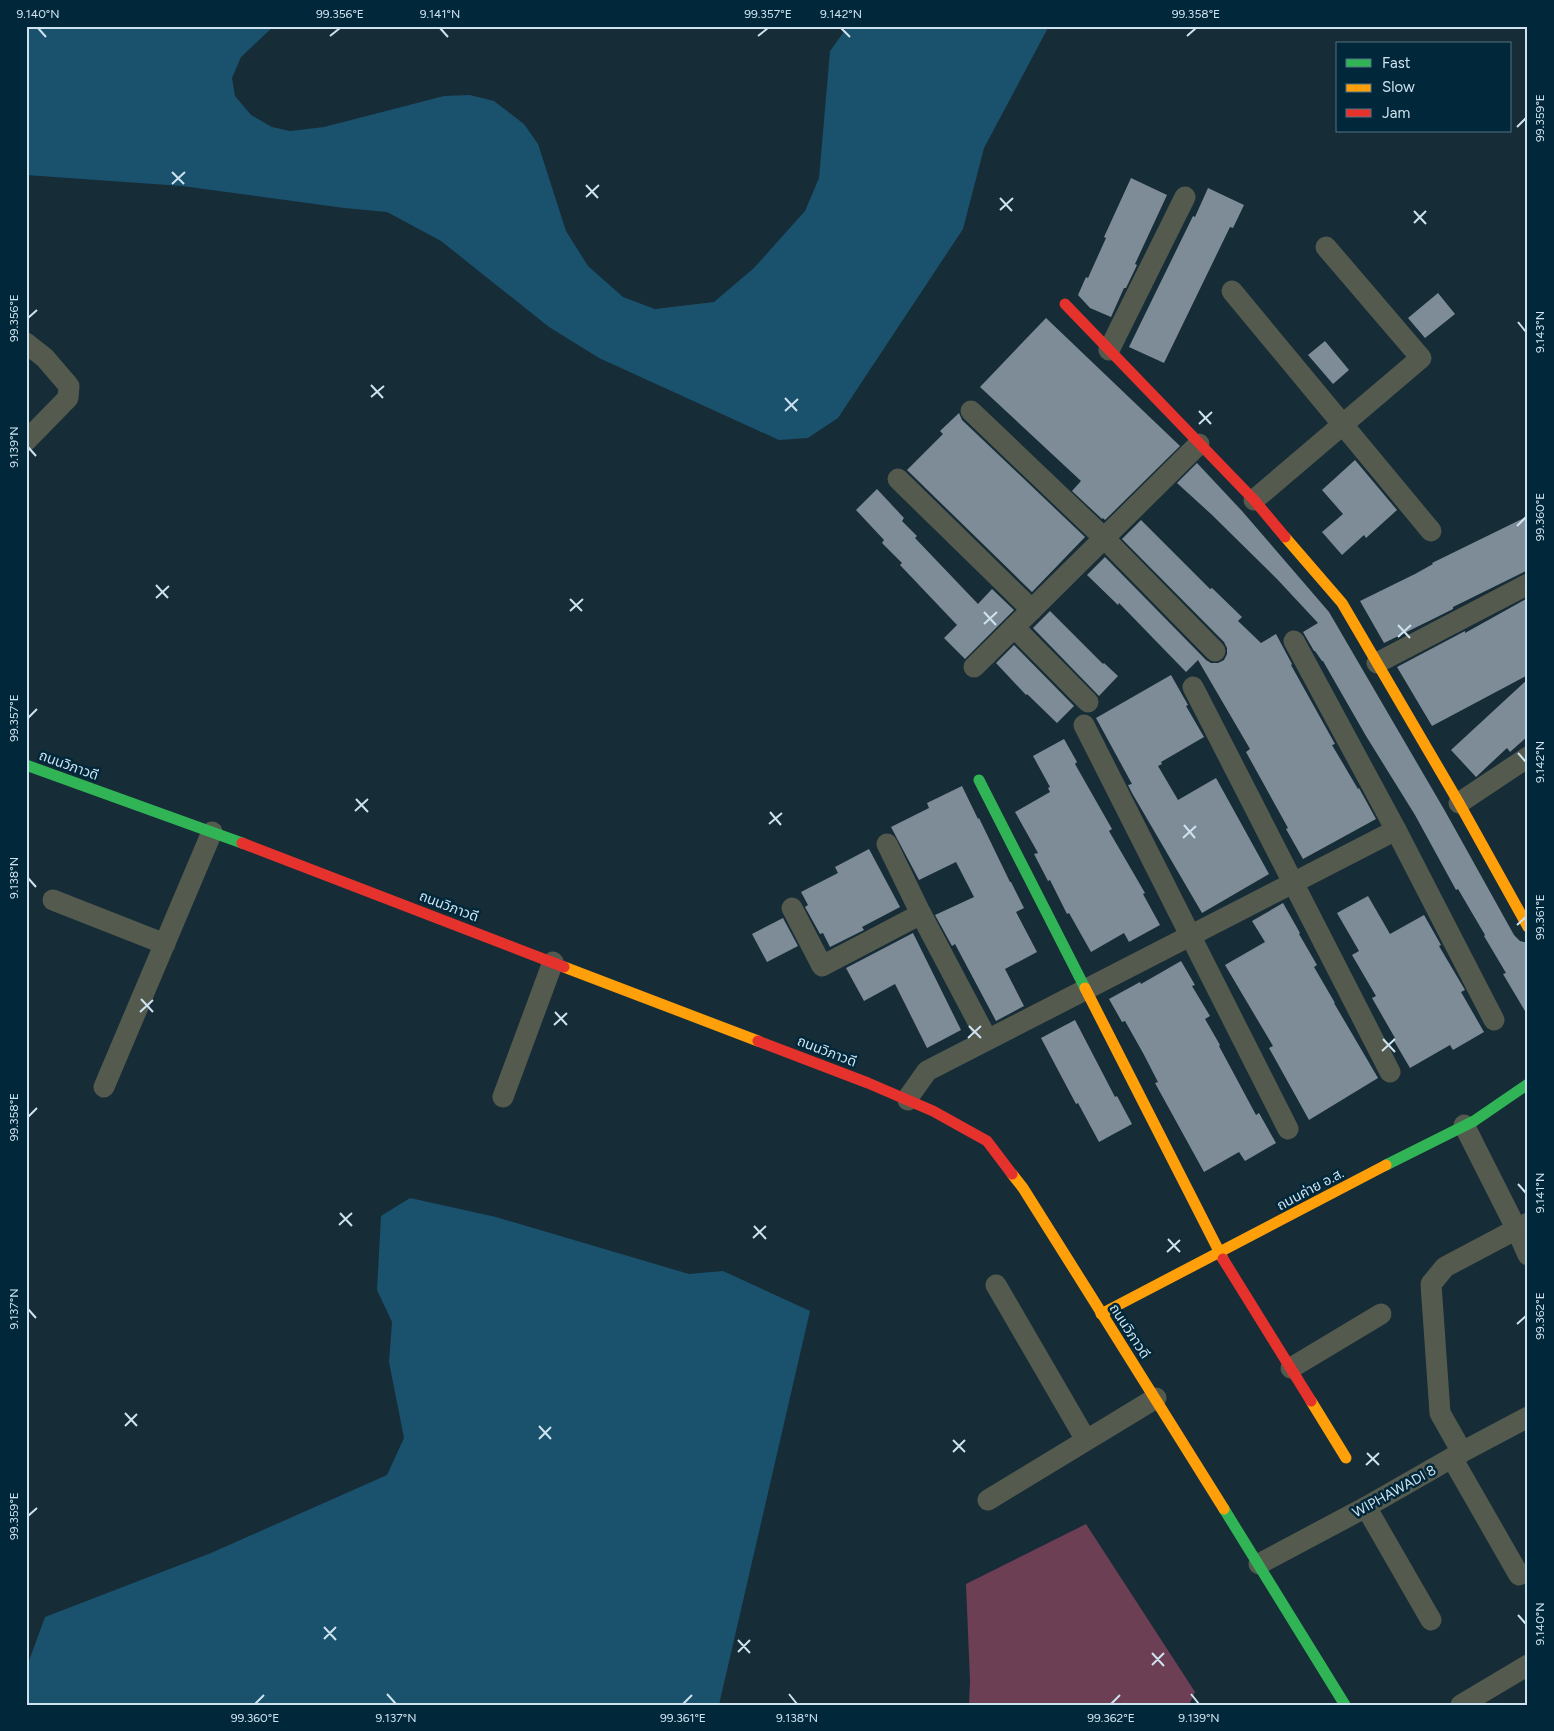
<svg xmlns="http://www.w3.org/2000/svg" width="1554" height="1731" font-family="Figtree,'Noto Sans Thai',sans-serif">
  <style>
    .green { fill: #6d3f55 }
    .water { fill: #1a516d }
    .building { fill: #7e8c97 }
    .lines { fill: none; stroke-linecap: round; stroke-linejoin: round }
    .street { stroke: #545a4d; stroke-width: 21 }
    .fast { stroke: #30b455; stroke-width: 11 }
    .slow { stroke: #ff9f0a; stroke-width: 11 }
    .jam { stroke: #e5322d; stroke-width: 11 }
    .ticks { fill: none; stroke: #cee3ef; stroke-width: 2 }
    .labels { text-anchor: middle; stroke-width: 5; stroke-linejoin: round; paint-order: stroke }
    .street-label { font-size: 14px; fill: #cee3ef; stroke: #00273a }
    .neatline { fill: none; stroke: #cee3ef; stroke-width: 2 }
    .ticks-label { font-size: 12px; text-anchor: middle; fill: #cee3ef }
  </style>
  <rect width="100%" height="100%" fill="#162c37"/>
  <!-- green -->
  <polygon class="green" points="1086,1524 1195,1692 1189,1705 969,1705 970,1681 966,1584"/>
  <!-- water -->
  <g class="water">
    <polygon points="26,26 274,26 241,57 232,78 235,96 251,115 272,127 290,131 324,127 444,96 470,95 494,101 524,124 538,144 566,231 588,266 623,297 655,309 714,302 754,268 805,211 819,178 830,51 848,26 1049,26 984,148 963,229 838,418 808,438 779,440 599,358 549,327 441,241 387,212 344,208 182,186 26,175"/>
    <polygon points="410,1198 496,1217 689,1274 723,1271 810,1311 719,1705 26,1705 26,1669 45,1617 211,1553 387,1475 404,1438 389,1362 392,1322 377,1290 381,1216"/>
  </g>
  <!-- building -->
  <g class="building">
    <polygon points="1131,178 1167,195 1135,264 1137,265 1126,288 1124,288 1111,317 1090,308 1078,295 1086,277 1088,278 1106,238 1104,237"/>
    <polygon points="1208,188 1244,205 1233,228 1230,227 1164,363 1129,347 1193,216 1195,217"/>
    <polygon points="1438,293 1455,314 1425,338 1408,318"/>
    <polygon points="1046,318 1180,446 1105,520 1103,518 1102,519 1072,491 1081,481 980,387"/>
    <polygon points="1325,341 1349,370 1333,384 1308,355"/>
    <polygon points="959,413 962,420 1085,537 1032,592 907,470 943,434 940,431"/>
    <polygon points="1355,460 1397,510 1366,538 1364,535 1342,555 1322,532 1343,514 1322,490"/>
    <polygon points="1197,463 1242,511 1329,612 1445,811 1514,935 1520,941 1528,943 1528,1016 1503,974 1506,973 1484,936 1485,935 1458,889 1456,890 1415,815 1366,736 1323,661 1322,661 1315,651 1314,651 1303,632 1318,623 1277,579 1211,514 1177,483"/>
    <polygon points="877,489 904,518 902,521 917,536 915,538 978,604 992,589 1014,610 965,659 944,638 957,625 900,565 902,563 882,543 884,540 856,510"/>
    <polygon points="1528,516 1528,570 1453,607 1453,609 1431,620 1384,643 1360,601 1415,574 1433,564 1432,563"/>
    <polygon points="1141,520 1210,589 1212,588 1242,617 1238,621 1261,643 1276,634 1292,664 1291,665 1335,744 1332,745 1358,789 1359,788 1376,819 1303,859 1286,829 1288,828 1246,752 1250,749 1198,660 1186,672 1119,603 1118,605 1087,575 1105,557 1206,660 1211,663 1218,663 1224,660 1227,654 1227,648 1224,642 1122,539"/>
    <polygon points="1528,598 1528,675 1432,726 1397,667 1465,631 1465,633"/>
    <polygon points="1050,611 1103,664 1104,663 1118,676 1099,696 1033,628"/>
    <polygon points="1014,645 1074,706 1057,723 1027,694 1026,695 996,663"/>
    <polygon points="1171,675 1188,705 1186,706 1204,737 1161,762 1162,764 1158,766 1178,800 1216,778 1269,874 1202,913 1132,793 1128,785 1132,784 1096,718"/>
    <polygon points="1528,679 1528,736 1510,752 1507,748 1476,777 1451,750"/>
    <polygon points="1064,739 1077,762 1075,764 1112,829 1109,831 1145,893 1143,894 1160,925 1129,942 1124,933 1091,952 1069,913 1067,914 1050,880 1048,881 1034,854 1038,853 1015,812 1050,792 1048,788 1050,787 1033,756"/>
    <polygon points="962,786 978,819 979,818 1010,882 1011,882 1024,908 1016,912 1037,952 1005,969 1024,1006 996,1021 955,944 952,946 935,915 974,897 956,862 919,880 891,827 929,808 927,803"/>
    <polygon points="869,849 900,907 862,927 864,930 830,947 823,933 820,934 805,907 808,905 801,892 838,873 835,867"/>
    <polygon points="1368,896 1390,934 1424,915 1441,945 1439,946 1465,990 1461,992 1484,1032 1453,1050 1450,1045 1410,1068 1393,1039 1395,1038 1372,998 1376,996 1352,955 1359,951 1337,913"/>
    <polygon points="1283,903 1300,933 1299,934 1317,965 1314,967 1335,1003 1334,1003 1378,1078 1309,1120 1269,1048 1273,1046 1225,965 1265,942 1252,921"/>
    <polygon points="783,918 798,946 767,962 752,934"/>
    <polygon points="913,933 961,1030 927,1048 895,984 864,1001 846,968"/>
    <polygon points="1181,961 1195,985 1192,986 1210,1016 1205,1019 1220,1045 1219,1046 1256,1115 1259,1113 1276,1143 1245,1161 1239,1152 1204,1172 1155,1083 1158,1082 1143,1053 1125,1021 1122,1022 1109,999 1140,982 1141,984"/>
    <polygon points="1075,1020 1115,1097 1117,1096 1132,1124 1099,1142 1078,1103 1076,1104 1041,1038"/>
  </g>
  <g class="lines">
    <!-- street -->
    <g class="street">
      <polyline points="1232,291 1431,531"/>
      <polyline points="26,343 45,358 69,386 68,398 26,441"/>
      <polyline points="1109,350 1185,197"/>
      <polyline points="971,411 1104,538 1215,651"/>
      <polyline points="898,479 1032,610"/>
      <polyline points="1254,500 1421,358 1326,247"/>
      <polyline points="1014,627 1088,702"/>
      <polyline points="1294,641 1396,830 1494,1020"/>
      <polyline points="1377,663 1528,584"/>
      <polyline points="974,667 1199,444"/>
      <polyline points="1193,687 1390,1072"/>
      <polyline points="1084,725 1288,1129"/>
      <polyline points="1459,803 1528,757"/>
      <polyline points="887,844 921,914 987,1039"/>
      <polyline points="53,900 165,944"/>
      <polyline points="792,908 822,966 921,914"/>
      <polyline points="104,1087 212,832"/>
      <polyline points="503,1097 553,962"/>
      <polyline points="908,1100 910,1095 927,1071 1396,830"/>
      <polyline points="1464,1125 1516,1228 1528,1255"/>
      <polyline points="996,1285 1086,1440"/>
      <polyline points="1291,1368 1381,1314"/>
      <polyline points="1462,1452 1440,1413 1431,1284 1445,1267 1528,1223"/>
      <polyline points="1452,1458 1519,1575"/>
      <polyline points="988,1500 1156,1398"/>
      <polyline points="1366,1507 1431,1620"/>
      <polyline points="1259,1564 1366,1507 1462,1452 1528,1417"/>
      <polyline points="1461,1705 1528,1665"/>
    </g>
    <!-- fast -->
    <g class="fast">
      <polyline points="26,765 242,843"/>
      <polyline points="979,780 1085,988"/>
      <polyline points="1386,1165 1474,1121 1528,1084"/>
      <polyline points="1224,1509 1345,1705"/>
    </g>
    <!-- slow -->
    <g class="slow">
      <polyline points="1285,537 1342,603 1459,803 1528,927"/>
      <polyline points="564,967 758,1041"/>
      <polyline points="1085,988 1223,1259"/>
      <path d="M1012,1174L1023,1188C1090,1295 1158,1402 1224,1509"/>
      <polyline points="1101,1314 1386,1165"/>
      <polyline points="1311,1401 1346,1458"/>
    </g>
    <!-- jam -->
    <g class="jam">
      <polyline points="1065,304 1254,500 1285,537"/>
      <polyline points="242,843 564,967"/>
      <polyline points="758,1041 868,1083 933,1111 987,1141 1012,1174"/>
      <polyline points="1223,1259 1311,1401"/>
    </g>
  </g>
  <!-- ticks -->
  <path class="ticks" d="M38,28L46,37M440,28L448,37M841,28L850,37M330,36L340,28M758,36L768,28M1187,36L1196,28M1517,127L1526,118M172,172L184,184M172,184L185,172M586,185L598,198M586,197L599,185M1000,198L1012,211M1000,210L1013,198M1414,211L1426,224M1414,223L1426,211M28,318L37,310M1518,322L1526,332M371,385L383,398M371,397L384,386M785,398L797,411M785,411L798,399M1199,411L1211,424M1199,424L1212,412M28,447L36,456M1517,526L1526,517M156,585L168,598M156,598L169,586M570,599L582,611M570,611L583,599M984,612L996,625M984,624L997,612M1398,625L1410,638M1398,637L1411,625M28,718L37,709M1518,753L1526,762M356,799L368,812M355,811L368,799M770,812L781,825M769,824L782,813M1184,825L1195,838M1183,838L1196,826M28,878L36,887M1517,925L1526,917M141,999L153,1012M140,1012L153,1000M555,1012L567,1025M554,1025L567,1013M969,1026L981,1038M968,1038L981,1026M1383,1039L1395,1052M1382,1051L1395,1039M28,1117L37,1108M1518,1184L1526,1193M340,1213L352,1226M339,1225L352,1213M754,1226L766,1239M753,1238L766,1226M1168,1239L1180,1252M1167,1252L1180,1240M28,1309L36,1318M1517,1324L1526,1316M125,1413L137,1426M125,1426L137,1414M539,1426L551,1439M539,1439L551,1427M953,1440L965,1452M953,1452L965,1440M1367,1453L1379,1465M1366,1465L1379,1453M28,1516L37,1508M1518,1615L1526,1624M324,1627L336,1640M324,1639L336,1627M738,1640L750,1653M738,1652L750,1640M1152,1653L1164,1666M1152,1665L1164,1653M387,1694L396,1704M789,1694L797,1704M1191,1694L1199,1704M255,1704L264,1695M683,1704L692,1695M1111,1704L1120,1695"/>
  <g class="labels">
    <!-- street labels -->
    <g class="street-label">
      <text transform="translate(69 765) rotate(20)" y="5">ถนนวิภาวดี</text>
      <text transform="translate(449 906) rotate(21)" y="5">ถนนวิภาวดี</text>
      <text transform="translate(827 1051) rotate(21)" y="5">ถนนวิภาวดี</text>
      <text transform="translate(1310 1189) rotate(-28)" y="5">ถนนค่าย อ.ส.</text>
      <text transform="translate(1130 1331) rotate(57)" y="5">ถนนวิภาวดี</text>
      <text transform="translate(1394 1491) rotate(-29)" y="5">WIPHAWADI 8</text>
    </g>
  </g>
  <!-- border -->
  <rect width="1554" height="1731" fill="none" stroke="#00273a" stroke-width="55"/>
  <!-- legend -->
  <rect x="1336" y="42" width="175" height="90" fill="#00273a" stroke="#527282"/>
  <rect x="1346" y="59" width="25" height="8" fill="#30b455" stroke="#527282"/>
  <text x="1382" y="68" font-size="15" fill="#cee3ef">Fast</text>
  <rect x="1346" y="84" width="25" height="8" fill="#ff9f0a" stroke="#527282"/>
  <text x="1382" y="92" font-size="15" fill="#cee3ef">Slow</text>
  <rect x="1346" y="109" width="25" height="8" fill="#e5322d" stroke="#527282"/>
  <text x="1382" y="118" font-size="15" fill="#cee3ef">Jam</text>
  <rect x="28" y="28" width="1498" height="1676" class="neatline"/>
  <g class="ticks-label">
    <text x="38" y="18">9.140°N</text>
    <text x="340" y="18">99.356°E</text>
    <text x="440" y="18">9.141°N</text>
    <text x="768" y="18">99.357°E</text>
    <text x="841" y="18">9.142°N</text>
    <text x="1196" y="18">99.358°E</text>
    <text transform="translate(1540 118) rotate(-90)" y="4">99.359°E</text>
    <text transform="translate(14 318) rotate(-90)" y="4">99.356°E</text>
    <text transform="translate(1540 332) rotate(-90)" y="4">9.143°N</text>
    <text transform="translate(14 447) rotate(-90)" y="4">9.139°N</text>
    <text transform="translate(1540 517) rotate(-90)" y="4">99.360°E</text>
    <text transform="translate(14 718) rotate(-90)" y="4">99.357°E</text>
    <text transform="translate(1540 762) rotate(-90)" y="4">9.142°N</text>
    <text transform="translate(14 878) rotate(-90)" y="4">9.138°N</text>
    <text transform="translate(1540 917) rotate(-90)" y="4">99.361°E</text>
    <text transform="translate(14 1117) rotate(-90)" y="4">99.358°E</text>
    <text transform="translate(1540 1193) rotate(-90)" y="4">9.141°N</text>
    <text transform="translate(14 1309) rotate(-90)" y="4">9.137°N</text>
    <text transform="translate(1540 1316) rotate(-90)" y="4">99.362°E</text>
    <text transform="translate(14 1516) rotate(-90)" y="4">99.359°E</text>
    <text transform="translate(1540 1624) rotate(-90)" y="4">9.140°N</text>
    <text x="255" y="1722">99.360°E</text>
    <text x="396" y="1722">9.137°N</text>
    <text x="683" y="1722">99.361°E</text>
    <text x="797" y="1722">9.138°N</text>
    <text x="1111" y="1722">99.362°E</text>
    <text x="1199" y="1722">9.139°N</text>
  </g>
</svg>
